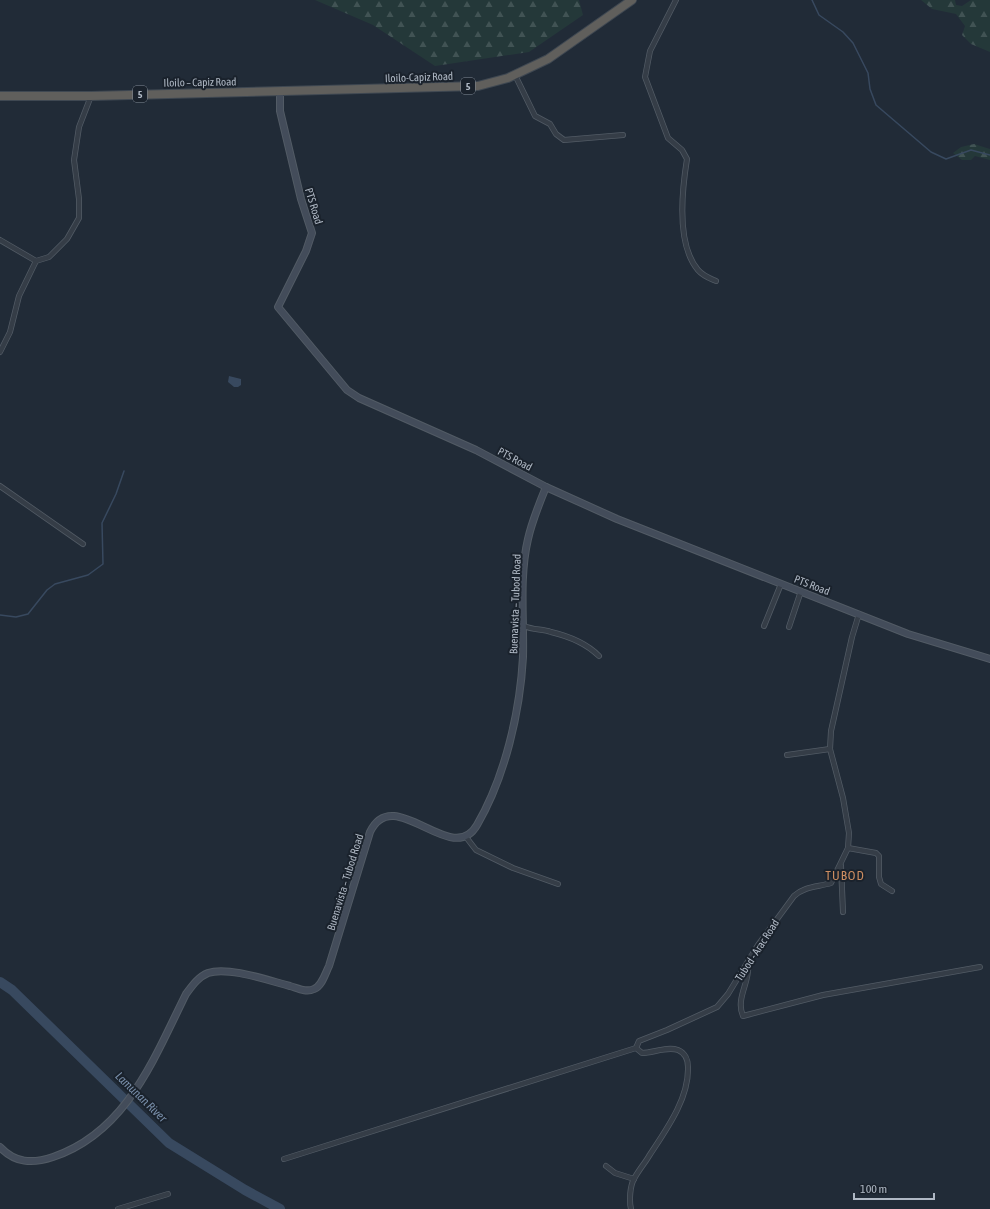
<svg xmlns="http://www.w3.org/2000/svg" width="990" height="1209" font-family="'Asap Condensed',sans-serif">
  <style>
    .forest { fill: url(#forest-firs) }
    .water { fill: #38495f }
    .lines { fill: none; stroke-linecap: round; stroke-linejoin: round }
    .stream { stroke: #38495f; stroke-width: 1.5 }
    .river { stroke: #38495f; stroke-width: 10 }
    .minor-casing { stroke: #525b65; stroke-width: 6 }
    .secondary-casing { stroke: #525b65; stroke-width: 8 }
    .trunk-casing { stroke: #3f4852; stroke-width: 10 }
    .minor { stroke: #353d47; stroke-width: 4.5 }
    .secondary { stroke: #434c5a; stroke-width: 6 }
    .trunk { stroke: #605f5c; stroke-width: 8 }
    .labels { text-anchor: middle; stroke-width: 4; stroke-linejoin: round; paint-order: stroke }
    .shield { fill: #1a222c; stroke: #828b96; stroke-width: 1 }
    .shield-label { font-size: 10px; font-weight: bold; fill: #afb8c4 }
    .street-label { font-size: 11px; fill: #afb8c4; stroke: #1a222c }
    .water-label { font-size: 12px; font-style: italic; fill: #798faa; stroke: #1a222c }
    .quarter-label { font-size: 13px; letter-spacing: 1px; fill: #cd8d61; stroke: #1a222c }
  </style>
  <defs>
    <pattern id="forest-firs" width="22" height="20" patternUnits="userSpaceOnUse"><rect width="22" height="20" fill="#243839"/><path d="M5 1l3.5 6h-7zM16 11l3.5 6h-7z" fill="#415354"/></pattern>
  </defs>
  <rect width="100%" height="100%" fill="#212b37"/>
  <!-- forest -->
  <g class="forest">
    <polygon points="315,0 579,0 583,15 529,52 435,66 373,25"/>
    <polygon points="921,0 955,0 956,5 962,6 971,0 990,0 990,52 971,44 962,35 965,26 956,14 932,9"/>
    <polygon points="974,144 990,149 990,160 975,156 971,160 962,160 953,153 961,147"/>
  </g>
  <!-- water -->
  <polygon class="water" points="229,376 241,379 241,385 238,387 234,387 228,382"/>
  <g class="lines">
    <!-- stream -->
    <g class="stream">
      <polyline points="812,0 819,15 843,32 853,43 868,73 870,89 876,105 931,152 946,159 971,150 990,155"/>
      <polyline points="0,615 16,617 28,614 47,590 55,584 88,575 103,564 102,523 116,494 124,471"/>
    </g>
    <!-- river -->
    <polyline class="river" points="0,982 12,990 169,1143 245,1190 280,1209"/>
    <!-- minor casing -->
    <g class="minor-casing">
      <g id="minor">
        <path d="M676,0L650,51L645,77L668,138L682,150L687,159C682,190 676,244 698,270C703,276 709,278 716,281"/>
        <polyline points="515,75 535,116 550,124 556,134 564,140 623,135"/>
        <polyline points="0,240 36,261"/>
        <polyline points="0,352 10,332 19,296 36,261 49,257 67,239 79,218 79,199 74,160 79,127 91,96"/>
        <polyline points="0,486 83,544"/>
        <path d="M524,626C533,630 542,629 551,632C568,636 587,644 599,656"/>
        <polyline points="764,626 781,584"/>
        <polyline points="789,627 801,591"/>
        <polyline points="787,755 830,749"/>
        <polyline points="466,837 476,850 513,868 558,884"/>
        <polyline points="848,848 876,853 879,856 879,877 881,884 892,891"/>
        <polyline points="841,866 843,912"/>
        <path d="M748,963C751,981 735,998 743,1016L823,995L980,967"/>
        <polyline points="284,1159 636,1048"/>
        <polyline points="606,1166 615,1173 634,1179"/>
        <polyline points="118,1209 168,1194"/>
        <path d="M631,1209C629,1201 630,1186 634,1179C638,1171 645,1163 649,1156C666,1130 689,1099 688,1067C688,1060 685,1053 678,1050C667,1046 653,1053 642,1053L636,1048L639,1041L667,1030L717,1007L728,994L758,945L794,896C805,886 818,887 831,883L848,848L849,833L843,798L830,749L831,731L852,637L859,614"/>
      </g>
    </g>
    <!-- secondary casing -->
    <g class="secondary-casing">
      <g id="secondary">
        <polyline points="280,91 280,111 301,199 312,233 306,251 278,307 347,390 359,398 476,450 546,487 617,519 908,634 990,659"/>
        <path d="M0,1147C15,1163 32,1164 53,1157C127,1132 154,1058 186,994C192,986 198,977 208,973C228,966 270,981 290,986C297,988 306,993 314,989C322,986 325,974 329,966L370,832C394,782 452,869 477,825C505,777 520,712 523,657C524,618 519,577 528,539C532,521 539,504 546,487"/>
      </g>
    </g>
    <!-- trunk casing -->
    <g class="trunk-casing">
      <polyline id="trunk" points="0,96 91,96 478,86 508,78 548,59 632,0"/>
    </g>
    <!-- minor -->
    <use href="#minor" class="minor"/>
    <!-- secondary -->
    <use href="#secondary" class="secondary"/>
    <!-- trunk -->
    <use href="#trunk" class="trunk"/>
  </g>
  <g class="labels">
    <!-- shield labels -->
    <g class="shield">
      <rect x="461" y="78" width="14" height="16" rx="3"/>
      <rect x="133" y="86" width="14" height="16" rx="3"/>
    </g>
    <g class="shield-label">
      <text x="468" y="90">5</text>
      <text x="140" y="98">5</text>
    </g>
    <!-- street labels -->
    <g class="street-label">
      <text transform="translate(419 77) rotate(-2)" y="4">Iloilo-Capiz Road</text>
      <text transform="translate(200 82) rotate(-1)" y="4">Iloilo – Capiz Road</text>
      <text transform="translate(314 206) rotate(73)" y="4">PTS Road</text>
      <text transform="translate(515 459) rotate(28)" y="4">PTS Road</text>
      <text transform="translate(812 585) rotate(21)" y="4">PTS Road</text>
      <text transform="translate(515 604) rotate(-88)" y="4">Buenavista – Tubod Road</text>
      <text transform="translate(345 882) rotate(-73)" y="4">Buenavista – Tubod Road</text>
      <text transform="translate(757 950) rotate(-57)" y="4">Tubod - Arac Road</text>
    </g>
    <!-- water labels -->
    <g class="water-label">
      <text transform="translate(141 1097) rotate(44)" y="4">Lamunan River</text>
    </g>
    <!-- quarter labels -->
    <g class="quarter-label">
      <text x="845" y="880">TUBOD</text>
    </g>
  </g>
  <!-- scale -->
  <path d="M854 1193v6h80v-6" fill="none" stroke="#afb8c4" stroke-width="2"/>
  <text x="860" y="1193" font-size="12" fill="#afb8c4" stroke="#1a222c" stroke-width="3" paint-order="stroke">100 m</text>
</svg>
